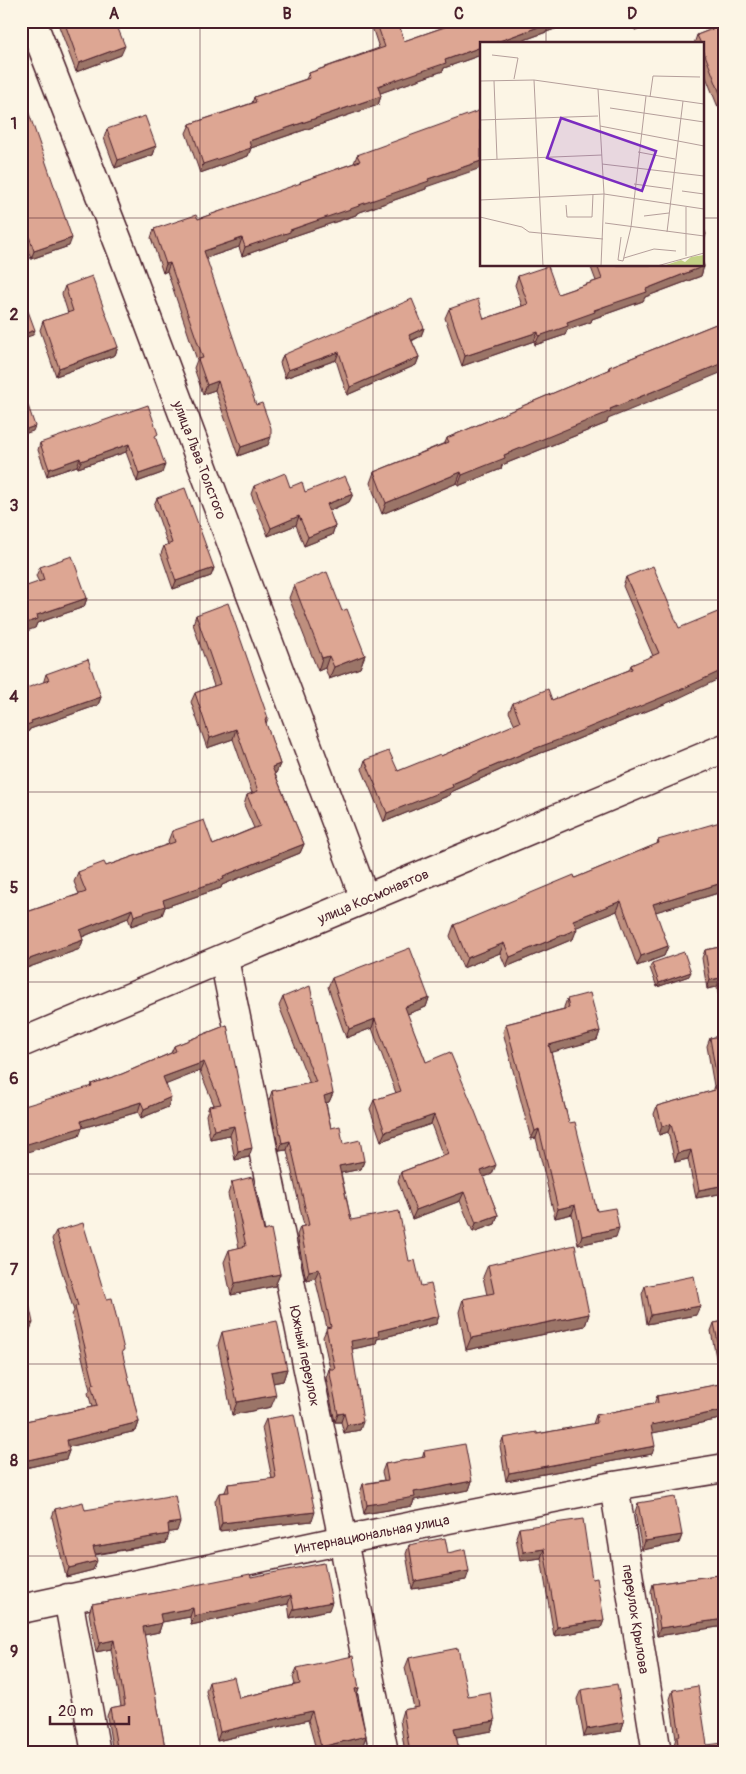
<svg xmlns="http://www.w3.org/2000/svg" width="746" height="1774" font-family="Pangolin,sans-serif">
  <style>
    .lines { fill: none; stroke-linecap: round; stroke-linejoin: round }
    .minor-casing { stroke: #4a1f2b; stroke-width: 31 }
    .minor { stroke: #fcf5e5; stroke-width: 28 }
    .wall { fill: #be8f7e; stroke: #4a1f2b }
    .shaded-wall { fill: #9b7467; stroke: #4a1f2b }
    .building { fill: #dda693; stroke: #4a1f2b }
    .grid { fill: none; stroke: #4a1f2b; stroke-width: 1; stroke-opacity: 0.55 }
    .labels { text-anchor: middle; stroke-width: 5; stroke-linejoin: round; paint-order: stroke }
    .street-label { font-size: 14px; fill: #4a1f2b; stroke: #fcf5e5 }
    .inset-road { fill: none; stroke: #b59f9b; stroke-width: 1 }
    .view { fill: #7b2cbf; fill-opacity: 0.15; stroke: #7b2cbf; stroke-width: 2.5 }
    .inset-edge { fill: none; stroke: #4a1f2b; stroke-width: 2.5 }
    .neatline { fill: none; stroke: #4a1f2b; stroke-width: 2 }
    .grid-label { font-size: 16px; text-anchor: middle; font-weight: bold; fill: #4a1f2b }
  </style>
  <rect width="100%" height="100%" fill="#fcf5e5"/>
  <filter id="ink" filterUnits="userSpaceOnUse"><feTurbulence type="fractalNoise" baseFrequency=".02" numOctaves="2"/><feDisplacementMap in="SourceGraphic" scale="10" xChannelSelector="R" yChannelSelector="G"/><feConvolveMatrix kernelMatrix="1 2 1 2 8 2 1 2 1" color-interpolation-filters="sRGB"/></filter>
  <g filter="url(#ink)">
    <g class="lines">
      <!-- minor casing -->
      <g class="minor-casing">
        <g id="minor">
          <polyline points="32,21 123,254 365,899"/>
          <polyline points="224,959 343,1540 384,1753"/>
          <polyline points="21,1043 725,748"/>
          <polyline points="614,1486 657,1753"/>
          <polyline points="68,1598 96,1753"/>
          <polyline points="21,1609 343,1540 614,1486 725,1468"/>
        </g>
      </g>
      <!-- minor -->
      <use href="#minor" class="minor"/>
    </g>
    <!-- wall -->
    <g class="wall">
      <polygon points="57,21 115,21 121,55 76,72"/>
      <polygon points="370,21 398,21 404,41 453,24 452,21 577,21 513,44 481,44 481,55 444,68 443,71 380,93 381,96 378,105 251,148 248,156 200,173 186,133 190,124 252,103 254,97 306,79 309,73 379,48"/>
      <polygon points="632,21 658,21 635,30"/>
      <polygon points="725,24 725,104 718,107 702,67 702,44 694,44 697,35"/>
      <polygon points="21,97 69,246 31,259 21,230"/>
      <polygon points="107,129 156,146 153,155 115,168 104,138"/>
      <polygon points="357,155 426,187 426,189 357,213 356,215 288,238 287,240 242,256 239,247 206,258 268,445 238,456 215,390 203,394 194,368 197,360 167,271 163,273 151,238 154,229 198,219 300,184 300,182 354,163"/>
      <polygon points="590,265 702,265 704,266 701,276 645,297 643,301 592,319 591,322 567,330 565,335 535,345 534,341 462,366 445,318 449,309 484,319 522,306 515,285 518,276 558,294 596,281"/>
      <polygon points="65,286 118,347 115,355 56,376 40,330 43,321 68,313 62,294"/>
      <polygon points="721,322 608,419 607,423 502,465 501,469 458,486 457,483 382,514 370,483 374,472 445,443 447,438 608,370 609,367"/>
      <polygon points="424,328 421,336 412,341 419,357 416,365 347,395 336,360 285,378 280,363 283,355"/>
      <polygon points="156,440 162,473 137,482 126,452 78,468 77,466 47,476 38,450 40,443"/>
      <polygon points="254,486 290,487 305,492 353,494 349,502 329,511 335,526 332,535 304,546 296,525 268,536 251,494"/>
      <polygon points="157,498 214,568 211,576 173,589 161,554 164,546 168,545 154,505"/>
      <polygon points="40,567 87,598 84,607 37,623 35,628 39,582 36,576"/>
      <polygon points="626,577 679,698 563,745 527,758 451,792 450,795 384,822 362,769 365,760 398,771 441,756 515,725 509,712 513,703 552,700 629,670 631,665 653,656 623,586"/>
      <polygon points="294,585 342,611 365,655 360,668 329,679 325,668 318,671 289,598"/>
      <polygon points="196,615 268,718 266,724 280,764 276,773 275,774 304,844 300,853 222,885 221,888 165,907 162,915 131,926 128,918 82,937 83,940 80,949 21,970 21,914 79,894 74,882 78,872 106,866 169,844 168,841 172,831 213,845 254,828 244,805 247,795 252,793 233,739 207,748 191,702 195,693 214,686 193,624"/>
      <polygon points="46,674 101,697 98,705 30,729 28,732"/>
      <polygon points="658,840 725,891 655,912 668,946 664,956 637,966 617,911 576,927 573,939 506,967 500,953 463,968 450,936 454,925 575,878 657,844"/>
      <polygon points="725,946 725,1030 717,987 707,989 702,958 705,950"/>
      <polygon points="652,963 689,976 657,987 650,968"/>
      <polygon points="332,978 429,998 426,1007 407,1014 426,1062 492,1174 483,1177 498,1215 495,1224 473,1232 460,1201 412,1219 398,1181 401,1172 443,1156 431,1124 381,1141 370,1109 374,1100 396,1093 372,1028 346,1038 328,987"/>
      <polygon points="283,997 333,1093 329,1102 326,1103 331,1128 343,1144 364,1161 361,1169 341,1173 351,1220 409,1261 421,1286 439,1316 436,1324 377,1339 376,1344 352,1349 360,1430 344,1433 341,1422 335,1422 326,1378 329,1369 330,1369 323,1337 327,1328 315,1278 306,1280 297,1235 300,1227 304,1226 287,1150 279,1151 269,1100 272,1091 310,1084 279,1006"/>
      <polygon points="567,999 600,1031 597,1040 551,1052 569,1123 597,1211 616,1237 578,1245 572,1214 555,1218 536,1138 531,1139 503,1032 506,1024 564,1009 564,1007"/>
      <polygon points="227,1025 249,1157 235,1160 230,1135 210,1139 206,1115 209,1106 214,1105 200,1071 166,1084 168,1107 141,1118 138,1112 82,1128 79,1136 25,1152 90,1087 91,1084 122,1074 171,1053 174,1046"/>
      <polygon points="725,1035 725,1193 696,1198 688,1159 675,1162 668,1132 659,1135 654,1114 657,1106 712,1091 714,1086 707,1046 710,1038"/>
      <polygon points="232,1182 264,1231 280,1274 275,1286 231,1295 224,1262 229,1250 239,1248 228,1194"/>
      <polygon points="56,1231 122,1354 139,1422 136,1431 68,1447 69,1451 66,1459 25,1468 21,1450 21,1422 92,1407 88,1393 90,1390 72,1315 74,1311 52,1239"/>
      <polygon points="488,1265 589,1314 585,1326 466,1350 459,1312 463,1299 487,1295 483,1277"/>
      <polygon points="645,1286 696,1315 647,1324 642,1294"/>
      <polygon points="725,1321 725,1418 652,1433 652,1454 506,1481 500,1446 503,1438 537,1434 593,1424 596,1415 654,1404 657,1396 721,1384 711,1331 714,1323"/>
      <polygon points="222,1332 287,1369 283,1381 273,1383 271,1407 232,1415 218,1345"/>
      <polygon points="266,1419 312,1521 219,1531 215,1501 219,1493 225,1492 228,1484 272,1479 262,1428"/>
      <polygon points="424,1451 472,1481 469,1490 414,1500 412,1506 364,1514 360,1493 363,1484 384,1480 382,1472 385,1464 422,1458"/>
      <polygon points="638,1503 682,1535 679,1543 642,1550 635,1512"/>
      <polygon points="55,1509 85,1510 177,1531 169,1532 166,1543 95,1555 93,1570 66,1577 52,1517"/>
      <polygon points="519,1528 592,1579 604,1620 601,1628 554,1636 541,1558 520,1561 516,1537"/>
      <polygon points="409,1545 448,1553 466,1580 412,1589 406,1554"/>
      <polygon points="725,1574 725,1626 657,1636 651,1592 653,1584"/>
      <polygon points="251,1577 329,1610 290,1618 288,1604 191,1625 190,1617 162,1622 159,1632 144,1635 166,1753 113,1753 107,1716 110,1708 121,1706 111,1649 96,1652 89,1613 92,1604"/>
      <polygon points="409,1658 468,1696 495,1721 492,1731 456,1737 460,1753 405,1753 400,1720 403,1710 414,1708 405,1668"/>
      <polygon points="297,1668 359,1688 356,1696 366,1736 363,1745 329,1753 317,1753 308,1720 217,1741 206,1691 209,1682 239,1698 295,1685 293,1677"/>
      <polygon points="581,1690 624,1722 621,1731 584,1737 577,1699"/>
      <polygon points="673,1690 707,1745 725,1753 675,1753 674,1745 676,1738 670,1699"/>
    </g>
    <!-- shaded-wall -->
    <g class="shaded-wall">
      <polygon points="555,21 577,21 513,44 491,44"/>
      <polygon points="638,21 658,21 635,30"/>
      <polygon points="125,46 121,55 76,72 79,63"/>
      <polygon points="481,47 481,55 444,68 443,71 375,95 378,86 445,60"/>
      <polygon points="725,95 725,104 718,107 721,96"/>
      <polygon points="381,96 378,105 251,148 248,156 200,173 203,164 249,141"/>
      <polygon points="156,146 153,155 115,168 118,160"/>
      <polygon points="481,161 481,168 426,187 426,189 357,213 356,215 288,238 287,240 242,256 245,247 428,179"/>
      <polygon points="706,234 703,244 702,244 702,236"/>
      <polygon points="72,238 69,246 31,259 34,251"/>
      <polygon points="242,238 239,247 200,260 204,251"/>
      <polygon points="170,263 167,271 163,273 166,264"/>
      <polygon points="704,266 701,276 645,297 643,301 592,319 591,322 567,330 565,335 535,345 539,336 567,322 646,289"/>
      <polygon points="424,328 421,336 406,343 409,335"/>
      <polygon points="35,330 33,335 21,339 21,335"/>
      <polygon points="538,332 534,341 462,366 465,356"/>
      <polygon points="118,347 115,355 56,376 59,368"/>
      <polygon points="339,352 336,360 285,378 288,370"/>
      <polygon points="419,357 416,365 347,395 350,387"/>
      <polygon points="725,362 725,371 608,419 607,423 502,465 501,469 458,486 462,475 504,455 610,409"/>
      <polygon points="218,381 215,390 203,394 207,385"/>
      <polygon points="35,426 33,431 21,435 21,431"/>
      <polygon points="271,437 268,445 238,456 241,447"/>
      <polygon points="129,444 126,452 78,468 81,461"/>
      <polygon points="80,458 77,466 47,476 49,469"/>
      <polygon points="165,465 162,473 137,482 139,474"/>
      <polygon points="461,472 457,483 382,514 386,503"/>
      <polygon points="353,494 349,502 323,513 327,504"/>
      <polygon points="299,516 296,525 268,536 271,528"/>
      <polygon points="335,526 332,535 304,546 308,537"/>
      <polygon points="214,568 211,576 173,589 176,581"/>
      <polygon points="87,598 84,607 37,623 35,628 21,633 21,625 37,615"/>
      <polygon points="365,655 360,668 329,679 334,667"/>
      <polygon points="329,656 325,668 318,671 322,658"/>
      <polygon points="725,669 725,676 679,698 563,745 527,758 451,792 450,795 384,822 387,813 452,784 531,750"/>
      <polygon points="101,697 98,705 30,729 28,732 21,735 21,727 31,721"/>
      <polygon points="236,729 233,739 207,748 210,738"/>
      <polygon points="280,764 276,773 268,776 272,767"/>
      <polygon points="304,844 300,853 222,885 221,888 165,907 162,915 131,926 134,916 163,900 223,876"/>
      <polygon points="725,882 725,891 649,914 653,904"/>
      <polygon points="621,901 617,911 570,930 573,920"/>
      <polygon points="132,909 128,918 77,939 80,930"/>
      <polygon points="577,929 573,939 506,967 510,957"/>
      <polygon points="83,940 80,949 21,970 21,962"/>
      <polygon points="504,943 500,953 463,968 467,958"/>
      <polygon points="668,946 664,956 637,966 641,956"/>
      <polygon points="691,972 689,976 657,987 659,983"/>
      <polygon points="720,978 717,987 707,989 710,980"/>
      <polygon points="429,998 426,1007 402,1016 405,1007"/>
      <polygon points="375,1019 372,1028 346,1038 349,1029"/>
      <polygon points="600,1031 597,1040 546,1054 549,1045"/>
      <polygon points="204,1062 200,1071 160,1087 163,1077"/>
      <polygon points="333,1093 329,1102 321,1104 324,1096"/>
      <polygon points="171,1097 168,1107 141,1118 144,1109"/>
      <polygon points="141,1102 138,1112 82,1128 79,1136 21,1154 21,1146 81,1121"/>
      <polygon points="434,1115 431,1124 381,1141 385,1132"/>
      <polygon points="671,1124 668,1132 659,1135 662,1126"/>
      <polygon points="234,1126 230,1135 210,1139 214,1130"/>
      <polygon points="539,1129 536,1138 531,1139 535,1131"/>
      <polygon points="290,1141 287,1150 279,1151 282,1143"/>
      <polygon points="252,1148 249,1157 235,1160 238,1151"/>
      <polygon points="691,1150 688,1159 675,1162 678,1153"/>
      <polygon points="364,1161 361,1169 336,1174 339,1166"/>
      <polygon points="496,1165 492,1174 477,1180 481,1171"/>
      <polygon points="725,1185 725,1193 696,1198 699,1190"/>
      <polygon points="464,1192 460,1201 412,1219 416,1210"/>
      <polygon points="575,1205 572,1214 555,1218 558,1209"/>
      <polygon points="498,1215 495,1224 473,1232 476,1223"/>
      <polygon points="619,1228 616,1237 578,1245 582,1236"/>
      <polygon points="319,1269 315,1278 306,1280 309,1271"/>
      <polygon points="280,1274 275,1286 231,1295 235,1283"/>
      <polygon points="700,1306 696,1315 647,1324 651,1315"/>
      <polygon points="589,1314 585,1326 466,1350 471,1338"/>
      <polygon points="439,1316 436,1324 377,1339 376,1344 348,1350 351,1341 378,1331"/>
      <polygon points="33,1323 29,1332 21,1333 21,1325"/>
      <polygon points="287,1369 283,1381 267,1384 271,1372"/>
      <polygon points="276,1395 271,1407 232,1415 237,1402"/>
      <polygon points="725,1410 725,1418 648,1434 651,1425"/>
      <polygon points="344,1413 341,1422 335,1422 338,1414"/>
      <polygon points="139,1422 136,1431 64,1448 67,1440"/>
      <polygon points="363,1422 360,1430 344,1433 347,1425"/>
      <polygon points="655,1446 652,1454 506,1481 509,1473"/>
      <polygon points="69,1451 66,1459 25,1468 28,1460"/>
      <polygon points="472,1481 469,1490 414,1500 412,1506 364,1514 367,1505 414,1492"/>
      <polygon points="315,1512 312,1521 219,1531 222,1523"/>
      <polygon points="180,1522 177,1531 165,1533 168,1524"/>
      <polygon points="169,1534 166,1543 90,1555 93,1547"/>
      <polygon points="682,1535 679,1543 642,1550 645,1541"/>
      <polygon points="544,1549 541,1558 520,1561 523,1552"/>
      <polygon points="97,1561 93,1570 66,1577 69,1568"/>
      <polygon points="469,1571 466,1580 412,1589 415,1581"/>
      <polygon points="291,1595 288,1604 191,1625 194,1616"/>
      <polygon points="332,1602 329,1610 290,1618 294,1609"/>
      <polygon points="193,1608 190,1617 157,1623 160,1614"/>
      <polygon points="725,1619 725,1626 657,1636 660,1628"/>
      <polygon points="604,1620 601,1628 554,1636 557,1627"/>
      <polygon points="162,1623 159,1632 140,1636 143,1627"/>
      <polygon points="114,1640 111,1649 96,1652 100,1643"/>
      <polygon points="359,1688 356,1697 355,1689"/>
      <polygon points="312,1711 308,1720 217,1741 220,1732"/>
      <polygon points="495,1721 492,1731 451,1738 454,1728"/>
      <polygon points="624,1722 621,1731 584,1737 587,1729"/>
      <polygon points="366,1736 363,1745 329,1753 318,1753 321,1747"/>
    </g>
    <!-- building -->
    <g class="building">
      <polygon points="64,21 115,21 125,46 79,63"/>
      <polygon points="376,21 398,21 404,41 459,22 458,21 555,21 491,44 481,44 481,47 445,60 446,63 378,86 381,96 249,141 251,148 203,164 190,124 256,102 254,97 310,78 309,73 385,47"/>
      <polygon points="725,24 725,95 721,96 702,47 702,44 701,44 697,35"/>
      <polygon points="23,96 72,238 34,251 21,212 26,211 21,196 21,97"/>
      <polygon points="481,110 481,161 428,179 429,181 359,205 359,206 290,230 290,232 245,247 242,238 204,251 256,405 262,403 271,428 271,437 241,447 218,381 207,385 198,359 203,358 170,263 166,264 154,229 196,215 198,219 301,183 300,182 360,161 357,155"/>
      <polygon points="145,116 156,146 118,160 107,129"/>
      <polygon points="702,224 706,234 702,236"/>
      <polygon points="702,261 704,266 646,289 647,292 594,310 595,312 567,322 568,326 539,336 538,332 465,356 449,309 478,299 484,319 528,304 518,276 548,266 558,294 602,279 597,265 702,265"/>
      <polygon points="92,276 118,347 59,368 43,321 73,311 65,286"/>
      <polygon points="412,299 424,328 409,335 419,357 350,387 339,352 288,370 283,355"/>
      <polygon points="28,311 35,330 21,335 21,313"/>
      <polygon points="721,322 721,323 725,322 725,362 610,409 611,411 504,455 505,458 462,475 461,472 386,503 374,472 449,442 447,438 610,369 609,367"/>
      <polygon points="24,394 35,426 21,431 21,395"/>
      <polygon points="148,405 158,434 155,436 165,465 139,474 129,444 81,461 80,458 49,469 40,443"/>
      <polygon points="285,473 290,487 302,482 305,492 345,476 353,494 327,504 335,526 308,537 299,516 271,528 254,486"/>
      <polygon points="185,488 214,568 176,581 164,546 172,543 157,498"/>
      <polygon points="72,556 87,598 37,615 38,619 21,625 21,588 44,580 40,567"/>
      <polygon points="653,566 679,628 725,609 725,669 682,689 566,737 531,750 452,784 453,787 387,813 365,760 389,751 398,771 440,754 441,756 520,722 513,703 548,689 552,700 632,669 631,665 659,653 626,577"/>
      <polygon points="327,572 342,611 347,609 365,655 334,667 329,656 322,658 294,585"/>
      <polygon points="228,603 268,718 265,720 280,764 272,767 304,844 223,876 224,879 163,900 165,906 134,916 132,909 80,930 83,940 21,962 21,914 86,892 78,872 104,862 106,866 175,842 172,831 204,820 213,845 260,826 247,795 258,791 236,729 210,738 195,693 220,684 196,615"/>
      <polygon points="88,659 101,697 31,721 32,723 21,727 21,690 49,680 46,674"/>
      <polygon points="720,822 725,837 725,882 653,904 668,946 641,956 621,901 573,920 577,929 510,957 504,943 467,958 454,925 574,875 575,878 659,843 658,840"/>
      <polygon points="725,946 725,1004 720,978 710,980 705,950"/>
      <polygon points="410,948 429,998 405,1007 426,1062 450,1052 474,1109 496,1165 481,1171 498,1215 476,1223 464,1192 416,1210 401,1172 449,1154 434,1115 385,1132 374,1100 401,1091 375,1019 349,1029 332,978"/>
      <polygon points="684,952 691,972 659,983 652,963"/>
      <polygon points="310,986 333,1093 324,1096 331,1128 340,1126 343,1144 360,1140 364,1161 339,1166 351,1220 399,1211 409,1261 415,1260 421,1286 431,1284 439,1316 378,1331 379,1336 351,1341 363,1422 347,1425 344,1413 338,1414 329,1369 335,1369 326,1328 331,1327 319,1269 309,1271 300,1227 309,1225 290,1141 282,1143 272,1091 316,1082 283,997"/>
      <polygon points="590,993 600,1031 549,1045 569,1123 575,1122 597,1211 615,1208 619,1228 582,1236 575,1205 558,1209 539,1129 535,1131 506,1024 569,1008 567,999"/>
      <polygon points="227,1025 252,1148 238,1151 234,1126 214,1130 209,1106 221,1104 204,1062 163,1077 171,1097 144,1109 141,1102 81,1121 83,1127 21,1146 21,1107 92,1086 91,1084 122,1074 176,1051 174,1046"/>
      <polygon points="725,1035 725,1185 699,1190 691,1150 678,1153 671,1124 662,1126 657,1106 715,1090 714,1086 718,1085 710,1038"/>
      <polygon points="252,1177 264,1231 271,1229 280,1274 235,1283 229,1250 246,1246 232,1182"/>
      <polygon points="83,1223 106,1299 112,1298 124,1350 122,1351 139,1422 67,1440 69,1451 28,1460 21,1426 21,1422 97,1406 91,1385 94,1384 75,1307 78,1306 56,1231"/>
      <polygon points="575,1245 589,1314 471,1338 463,1299 494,1293 488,1265"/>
      <polygon points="21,1270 22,1270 33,1323 21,1325"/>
      <polygon points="694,1276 700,1306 651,1315 645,1286"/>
      <polygon points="277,1321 287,1369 271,1372 276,1395 237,1402 222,1332"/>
      <polygon points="725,1321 725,1376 714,1323"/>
      <polygon points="725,1383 725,1410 651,1425 655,1446 509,1473 503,1438 537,1432 537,1434 597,1423 596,1415 658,1403 657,1396"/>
      <polygon points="294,1414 315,1512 222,1523 219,1493 229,1492 228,1484 276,1478 266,1419"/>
      <polygon points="465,1444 472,1481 414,1492 415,1497 367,1505 363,1484 388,1480 385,1464 425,1457 424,1451"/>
      <polygon points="175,1495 180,1522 168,1524 169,1534 93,1547 97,1561 69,1568 55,1509 83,1502 85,1510"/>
      <polygon points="675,1497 682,1535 645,1541 638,1503"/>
      <polygon points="583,1519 592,1579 597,1578 604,1620 557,1627 544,1549 523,1552 519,1528"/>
      <polygon points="445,1538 448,1553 465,1549 469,1571 415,1581 409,1545"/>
      <polygon points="324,1563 332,1602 294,1609 291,1595 194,1616 193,1608 160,1614 162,1623 143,1627 166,1753 118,1753 110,1708 125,1705 114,1640 100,1643 92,1604 156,1593 250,1574 251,1577"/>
      <polygon points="725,1574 725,1619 660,1628 653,1584"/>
      <polygon points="458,1648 468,1696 490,1692 495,1721 454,1728 460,1753 410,1753 403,1710 419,1707 409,1658"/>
      <polygon points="353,1656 359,1688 355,1689 366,1736 321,1747 312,1711 220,1732 209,1682 234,1677 239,1698 300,1684 297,1668"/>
      <polygon points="617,1684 624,1722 587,1729 581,1690"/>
      <polygon points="698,1686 707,1745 724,1743 725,1753 679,1753 677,1736 680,1736 673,1690"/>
    </g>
  </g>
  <!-- grid -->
  <path class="grid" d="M200,21V1753M373,21V1753M546,21V44M21,218H481M702,218H725M546,265V1753M21,410H725M21,600H725M21,792H725M21,982H725M21,1174H725M21,1364H725M21,1556H725"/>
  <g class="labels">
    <!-- street labels -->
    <g class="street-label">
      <text transform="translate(200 460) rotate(69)" y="5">улица Льва Толстого</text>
      <text transform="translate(373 896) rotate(-23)" y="5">улица Космонавтов</text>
      <text transform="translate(305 1356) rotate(78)" y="5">Южный переулок</text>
      <text transform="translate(372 1534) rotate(-11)" y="5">Интернациональная улица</text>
      <text transform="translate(636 1619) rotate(81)" y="5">переулок Крылова</text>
    </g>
  </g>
  <!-- overview -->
  <g transform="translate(480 42)">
    <rect width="224" height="224" fill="#fcf5e5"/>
    <path d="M224,213V224H183L201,218L205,220L211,215Z" fill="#c3d185"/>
    <path class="inset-road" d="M12,13L38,16L34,37M54,38L63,224M0,39L54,38L224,62M14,39L17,117M118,47L124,152L121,224M170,55L173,34L220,35M130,66L224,80M0,78L118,74M120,84L224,104M158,110L195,117M0,118L122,113M122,122L224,134M154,142L191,147M202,149L224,152M0,158L124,152L224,167M86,163L87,175H112L113,152M206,165V214M164,174L189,171M0,175L42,185L49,190L123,197M125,181L224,194M187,190L203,59M141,195L138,218L143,219M144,216L174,207L196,209M143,219L151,185L166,54M177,224L224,211"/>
    <path class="view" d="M81,76L176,109L162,149L67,116Z"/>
    <rect width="224" height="224" class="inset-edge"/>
  </g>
  <!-- margin -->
  <rect width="746" height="1774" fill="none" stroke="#fcf5e5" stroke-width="55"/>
  <!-- scale -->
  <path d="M50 1716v8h79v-8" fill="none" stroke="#4a1f2b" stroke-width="2.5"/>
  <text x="58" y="1716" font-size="15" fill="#4a1f2b" stroke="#fcf5e5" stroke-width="4" paint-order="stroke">20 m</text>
  <rect x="28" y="28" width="690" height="1718" class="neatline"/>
  <g class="grid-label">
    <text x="114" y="19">A</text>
    <text x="287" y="19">B</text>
    <text x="459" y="19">C</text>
    <text x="632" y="19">D</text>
    <text x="14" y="129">1</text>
    <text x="14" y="320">2</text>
    <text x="14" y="511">3</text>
    <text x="14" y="702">4</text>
    <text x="14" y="893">5</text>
    <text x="14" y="1084">6</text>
    <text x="14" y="1275">7</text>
    <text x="14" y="1466">8</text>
    <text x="14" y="1657">9</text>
  </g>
</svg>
